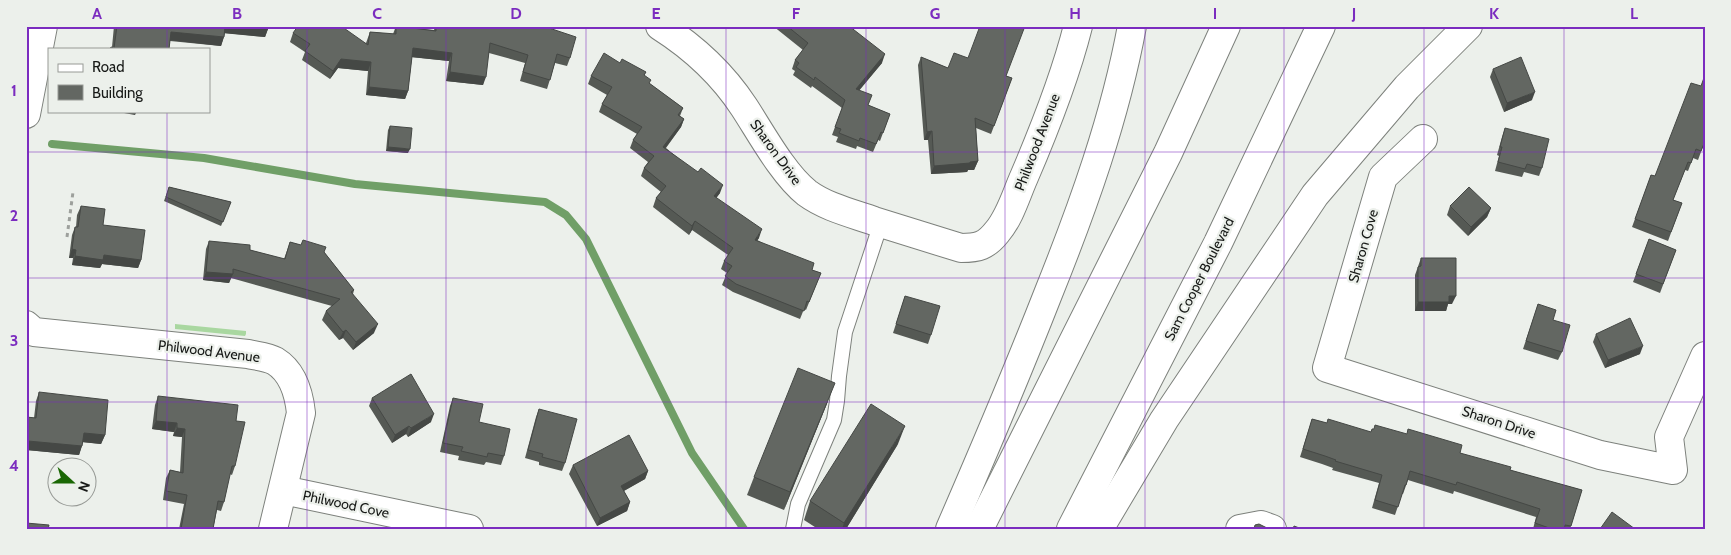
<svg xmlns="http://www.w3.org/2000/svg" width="1731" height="555" font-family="Cabin,sans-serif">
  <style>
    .green { fill: #a9d7a0 }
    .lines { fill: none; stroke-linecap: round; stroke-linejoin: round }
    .stream { stroke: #709f67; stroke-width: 8 }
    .lane-casing { stroke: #7d817c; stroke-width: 16 }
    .street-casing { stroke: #7d817c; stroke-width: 30 }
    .highway-casing { stroke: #7d817c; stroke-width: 30 }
    .path { stroke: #9da09c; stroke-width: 3; stroke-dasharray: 4 4; stroke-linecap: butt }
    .lane { stroke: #fff; stroke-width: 14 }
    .street { stroke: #fff; stroke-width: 28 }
    .highway { stroke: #fff; stroke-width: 28 }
    .wall { fill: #555954 }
    .shaded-wall { fill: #454845 }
    .building { fill: #636762; stroke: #454845 }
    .grid { fill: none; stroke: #7b2cbf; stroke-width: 1; stroke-opacity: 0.55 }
    .labels { text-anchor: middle; stroke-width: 4.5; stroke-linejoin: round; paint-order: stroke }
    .street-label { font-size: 14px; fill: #171917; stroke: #ecf0eb }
    .neatline { fill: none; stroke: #7b2cbf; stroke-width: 2 }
    .grid-label { font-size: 16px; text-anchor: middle; font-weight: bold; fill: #7b2cbf }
  </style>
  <rect width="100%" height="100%" fill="#ecf0eb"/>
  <!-- green -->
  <polygon class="green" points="175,324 246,331 246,334 245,336 175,329"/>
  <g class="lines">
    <!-- stream -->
    <polyline class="stream" points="52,144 204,158 355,184 545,202 566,215 586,239 692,453 744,529"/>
    <!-- lane casing -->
    <g class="lane-casing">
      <polyline id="lane" points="793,529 798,504 834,420 837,401 839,376 845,332 881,223"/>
    </g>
    <!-- street casing -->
    <g class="street-casing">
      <g id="street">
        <path d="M660,26C693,47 723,75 744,107C761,133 783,174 807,193C826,207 851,213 874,221C903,230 932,239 961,248C978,248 986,246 997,232C1010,217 1016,195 1024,177C1045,128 1065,78 1078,26"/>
        <polyline points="26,114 43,26"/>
        <polyline points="1423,139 1383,177 1327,368 1600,455 1673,470 1669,437 1705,356"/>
        <path d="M26,325L34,332L248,354C257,356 268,357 275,361C293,372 299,394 301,413L273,529"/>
        <polyline points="283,490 469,529"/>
        <polyline points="1240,529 1261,525 1272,529"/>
      </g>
    </g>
    <!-- highway casing -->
    <g class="highway-casing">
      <g id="highway">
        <path d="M950,529C984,451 1017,373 1048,294C1083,207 1115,118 1132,26"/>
        <polyline points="979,529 1168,153 1226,26"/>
        <polyline points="1071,529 1218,243 1321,26"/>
        <polyline points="1099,529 1164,420 1315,195 1407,87 1468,26"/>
      </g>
    </g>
    <!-- path -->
    <polyline class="path" points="67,237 73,192"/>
    <!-- lane -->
    <use href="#lane" class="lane"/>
    <!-- street -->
    <use href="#street" class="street"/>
    <!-- highway -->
    <use href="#highway" class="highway"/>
  </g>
  <!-- wall -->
  <g class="wall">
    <polygon points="114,26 269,26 265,37 225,33 221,46 170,41 169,49 112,47"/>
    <polygon points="396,26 434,30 435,26 543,26 570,58 567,66 555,63 547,89 520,81 525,63 489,53 483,85 446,81 449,61 412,57 408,91 405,99 366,95 368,71 338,68 330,79 302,60 305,52 290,42 293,33 366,43 370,32 393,34"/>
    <polygon points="773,26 849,26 882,63 859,90 868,105 890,114 880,141 878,140 873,152 857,146 856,149 836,142 838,137 832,135 842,108 812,86 811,88 793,75 795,71 792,69 795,60 803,50"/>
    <polygon points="921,57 948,68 1006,76 1012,78 991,134 976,128 978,161 974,170 968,170 967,172 931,174 928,140 924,140 918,65"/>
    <polygon points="620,63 646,72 644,76 650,84 683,108 680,116 684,119 681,127 666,148 720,193 716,198 759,238 757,240 812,270 821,273 806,310 804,309 800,319 733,292 722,285 727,273 721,269 724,261 728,255 692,230 689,235 653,207 656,198 661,192 641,176 644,168 648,162 630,148 633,140 637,134 599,112 602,104 607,95 588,84 591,76"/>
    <polygon points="1493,69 1532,100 1504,112 1490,77"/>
    <polygon points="1701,86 1705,141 1698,160 1693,158 1688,171 1685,170 1673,200 1682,203 1668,241 1632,227 1651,175 1655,176"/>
    <polygon points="390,126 408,153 386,151 388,130"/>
    <polygon points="1505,128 1542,168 1539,176 1524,172 1522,177 1495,171 1499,156 1497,155 1502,137"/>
    <polygon points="169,187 231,202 221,226 164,201"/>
    <polygon points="81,206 103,225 141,260 138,268 102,264 100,268 72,265 73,258 69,258 72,235 75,227 76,227 77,215"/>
    <polygon points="1450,206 1491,208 1487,217 1468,236 1447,215"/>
    <polygon points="1649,239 1676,250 1660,293 1633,282"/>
    <polygon points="209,241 250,250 284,259 290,242 324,252 354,290 353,294 374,333 353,350 343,338 339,340 322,320 326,311 332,306 231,278 229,283 203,280 206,249"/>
    <polygon points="1421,258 1452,304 1448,304 1446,311 1415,311 1415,275"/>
    <polygon points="905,296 931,335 928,344 893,333"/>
    <polygon points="1538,304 1553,320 1562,352 1558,360 1523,349"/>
    <polygon points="1596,334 1640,354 1605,368 1593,342"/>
    <polygon points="39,392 105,435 101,444 83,442 79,455 27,450 26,417 34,418 36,401"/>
    <polygon points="158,396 236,421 235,466 232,475 230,474 224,502 221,511 217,510 213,529 179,529 184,504 163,500 166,478 170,470 180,472 182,437 173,436 174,432 152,429 155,405"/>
    <polygon points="372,398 431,422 408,437 406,434 392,443 369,406"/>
    <polygon points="453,398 479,422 504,456 501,465 486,462 484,465 458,460 459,456 440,452 450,406"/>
    <polygon points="828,401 784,510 747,495 754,477"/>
    <polygon points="539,409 565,463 562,471 539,465 539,462 525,458 536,417"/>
    <polygon points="1312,419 1326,423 1371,432 1460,453 1510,470 1582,490 1570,529 1533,529 1536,517 1454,491 1453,494 1408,480 1403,494 1402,494 1395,515 1372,508 1379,483 1332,470 1333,468 1322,464 1300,457"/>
    <polygon points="898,444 846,529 818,529 804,520 810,501"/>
    <polygon points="573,465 648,471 645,479 624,491 630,502 627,511 597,526 569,474"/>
  </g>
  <!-- shaded-wall -->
  <g class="shaded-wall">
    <polygon points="225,26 243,26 268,29 265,37 222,33"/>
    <polygon points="171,32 224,37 221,46 168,40"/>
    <polygon points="413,48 452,53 449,61 410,57"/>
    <polygon points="885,54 882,63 853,98 856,89"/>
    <polygon points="341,59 371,62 368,71 338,68 330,79 333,71"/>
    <polygon points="450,72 486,77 483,85 446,81"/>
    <polygon points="369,87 408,91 405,99 366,95"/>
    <polygon points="1535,92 1532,100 1504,112 1507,103"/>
    <polygon points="113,111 137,111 135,115"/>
    <polygon points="684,119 681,127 660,155 663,147"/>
    <polygon points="932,131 928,140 924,140 927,132"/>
    <polygon points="388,147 410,149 408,153 386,151"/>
    <polygon points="978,161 974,170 968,170 967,172 931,174 934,166"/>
    <polygon points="723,185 720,193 711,205 714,196"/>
    <polygon points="1491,208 1487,217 1468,236 1471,227"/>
    <polygon points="695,221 692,230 689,235 692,226"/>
    <polygon points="762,229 759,238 752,248 755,240"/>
    <polygon points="72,249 76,250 73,258 69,258"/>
    <polygon points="104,255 141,260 138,268 102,264 100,268 72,265 75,256"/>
    <polygon points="206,272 233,274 229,283 203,280"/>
    <polygon points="1449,296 1456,296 1452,304 1448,304 1446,311 1415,311 1418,302"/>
    <polygon points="378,324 374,333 353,350 356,342"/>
    <polygon points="346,330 343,338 339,340 343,332"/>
    <polygon points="1643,346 1640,354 1605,368 1608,360"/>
    <polygon points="835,383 828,401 784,510 790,492"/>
    <polygon points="434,414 431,422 408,437 411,428"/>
    <polygon points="156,421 177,423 174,432 152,429"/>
    <polygon points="409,426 406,434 392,443 395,435"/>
    <polygon points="905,426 898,444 846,529 842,529 844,523"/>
    <polygon points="177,428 185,429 182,437 173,436"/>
    <polygon points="84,433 105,435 101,444 81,442"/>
    <polygon points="28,441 82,446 79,455 26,450"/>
    <polygon points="648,471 645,479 618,494 621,486"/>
    <polygon points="630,502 627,511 597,526 600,518"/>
  </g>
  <!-- building -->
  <g class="building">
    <polygon points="117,26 225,26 224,37 171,32 169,49 110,49 111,47 114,48"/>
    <polygon points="243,26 269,26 268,29"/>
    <polygon points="298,26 341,26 368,45 370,32 396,34 396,26 436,31 436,26 543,26 576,37 570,58 557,54 550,80 523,72 528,55 490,43 486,77 450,72 452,53 413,48 408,91 369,87 371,62 341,59 333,71 305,51 310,44 293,33"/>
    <polygon points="787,26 849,26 885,54 856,89 872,95 868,105 890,114 883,133 881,132 876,144 860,138 859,141 839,133 841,129 835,127 845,100 815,77 814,80 796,67 799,63 795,60 808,43"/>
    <polygon points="980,26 1025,26 1006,76 1012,78 994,126 975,118 978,161 970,162 970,163 934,166 932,131 927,132 921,57 948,68 954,53 968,58"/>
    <polygon points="604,53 620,63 622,59 646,72 644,75 651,80 649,83 683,108 678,115 684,119 663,147 698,172 701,168 723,185 714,196 762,229 755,240 814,263 812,270 821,273 809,302 807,301 804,311 736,284 725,276 732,266 724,261 733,248 695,221 692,226 656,198 666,186 644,168 654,156 633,140 642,127 602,104 612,87 591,76"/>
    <polygon points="1521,57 1535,92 1507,103 1493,69"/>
    <polygon points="1705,75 1705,141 1701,151 1696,149 1691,163 1688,162 1673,200 1682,203 1671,232 1635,219 1651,175 1655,176 1691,83 1701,86"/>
    <polygon points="390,126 412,128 410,149 388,147"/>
    <polygon points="1505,128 1549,139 1542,168 1527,164 1525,169 1498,162 1502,147 1500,147"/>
    <polygon points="169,187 231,202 223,222 166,197"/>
    <polygon points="1469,187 1491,208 1471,227 1450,206"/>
    <polygon points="81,206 105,209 103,225 145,230 141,260 104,255 103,260 75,256 76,250 72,249 75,227 78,227"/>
    <polygon points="1649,239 1676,250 1663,284 1636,274"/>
    <polygon points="303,240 326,247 324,252 354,290 351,292 378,324 356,342 346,330 343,332 326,311 340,299 233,269 233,274 206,272 209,241 250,245 250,250 285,259 290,242 301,245"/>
    <polygon points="1421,258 1456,258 1456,296 1449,296 1449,302 1418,302 1418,267 1421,266"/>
    <polygon points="905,296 940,306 931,335 896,324"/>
    <polygon points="1538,304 1556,310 1553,320 1570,325 1562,352 1526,341"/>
    <polygon points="1630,318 1643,346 1608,360 1596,334"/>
    <polygon points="798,368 835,383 790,492 754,477"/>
    <polygon points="411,374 434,414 411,428 409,426 395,435 372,398"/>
    <polygon points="39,392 108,400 105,435 84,433 82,446 28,441 26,454 26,417 36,418"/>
    <polygon points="158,396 238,405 236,421 245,422 235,466 232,466 224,502 218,501 213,529 181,529 187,495 166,491 170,470 183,473 185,429 177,428 177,423 156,421"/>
    <polygon points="453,398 483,404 479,422 510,429 504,456 488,453 487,457 461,451 463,447 443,443"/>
    <polygon points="871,404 905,426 844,523 810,501"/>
    <polygon points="539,409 577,419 565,463 542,457 543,454 528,450"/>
    <polygon points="1312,419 1327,423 1328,419 1371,432 1372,429 1374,429 1375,425 1407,434 1408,429 1462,445 1460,453 1511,467 1510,470 1582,490 1571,526 1565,525 1564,529 1552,529 1535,523 1540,509 1457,482 1456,485 1410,471 1406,485 1405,485 1398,507 1375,500 1382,475 1335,461 1336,460 1325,456 1303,449"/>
    <polygon points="629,435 648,471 621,486 630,502 600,518 573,465"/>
    <polygon points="1612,512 1635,529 1600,529"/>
    <polygon points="26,523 49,525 48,529 26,529"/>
    <polygon points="1259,524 1269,529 1254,529 1255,525"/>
    <polygon points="1294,526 1302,529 1293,529"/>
  </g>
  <!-- grid -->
  <path class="grid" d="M167,26V49M307,26V529M446,26V529M586,26V529M726,26V529M866,26V529M1005,26V529M1145,26V529M1284,26V529M1424,26V529M1564,26V529M167,111V529M26,152H1705M26,278H1705M26,402H1705"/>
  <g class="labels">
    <!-- street labels -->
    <g class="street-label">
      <text transform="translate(1037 142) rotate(-69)" y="5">Philwood Avenue</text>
      <text transform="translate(776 152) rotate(54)" y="5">Sharon Drive</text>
      <text transform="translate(1363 246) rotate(-74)" y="5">Sharon Cove</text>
      <text transform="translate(1199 279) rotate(-63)" y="5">Sam Cooper Boulevard</text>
      <text transform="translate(209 351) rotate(7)" y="5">Philwood Avenue</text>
      <text transform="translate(1499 422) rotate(18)" y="5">Sharon Drive</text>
      <text transform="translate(346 504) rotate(12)" y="5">Philwood Cove</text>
    </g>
  </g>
  <!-- border -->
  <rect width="1731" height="555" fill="none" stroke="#ecf0eb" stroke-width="55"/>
  <!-- legend -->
  <rect x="48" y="48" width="162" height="65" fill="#ecf0eb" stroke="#979a96"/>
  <rect x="58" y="64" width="25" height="8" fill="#ffffff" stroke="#979a96"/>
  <text x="92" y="72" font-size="15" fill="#171917">Road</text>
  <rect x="58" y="85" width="25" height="15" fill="#636762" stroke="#979a96"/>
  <text x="92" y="98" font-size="15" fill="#171917">Building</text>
  <!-- north arrow -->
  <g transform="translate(72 482) rotate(111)"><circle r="24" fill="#ecf0eb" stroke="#979a96"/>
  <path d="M0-4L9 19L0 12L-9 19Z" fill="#1a6704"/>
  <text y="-8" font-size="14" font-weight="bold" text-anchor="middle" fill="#171917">N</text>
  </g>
  <rect x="28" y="28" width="1676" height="500" class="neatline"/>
  <g class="grid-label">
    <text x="97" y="19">A</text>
    <text x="237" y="19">B</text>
    <text x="377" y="19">C</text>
    <text x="516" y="19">D</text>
    <text x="656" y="19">E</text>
    <text x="796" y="19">F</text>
    <text x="935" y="19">G</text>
    <text x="1075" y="19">H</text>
    <text x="1215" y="19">I</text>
    <text x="1354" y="19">J</text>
    <text x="1494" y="19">K</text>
    <text x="1634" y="19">L</text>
    <text x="14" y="96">1</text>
    <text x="14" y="221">2</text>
    <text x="14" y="346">3</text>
    <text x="14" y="471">4</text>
  </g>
</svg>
